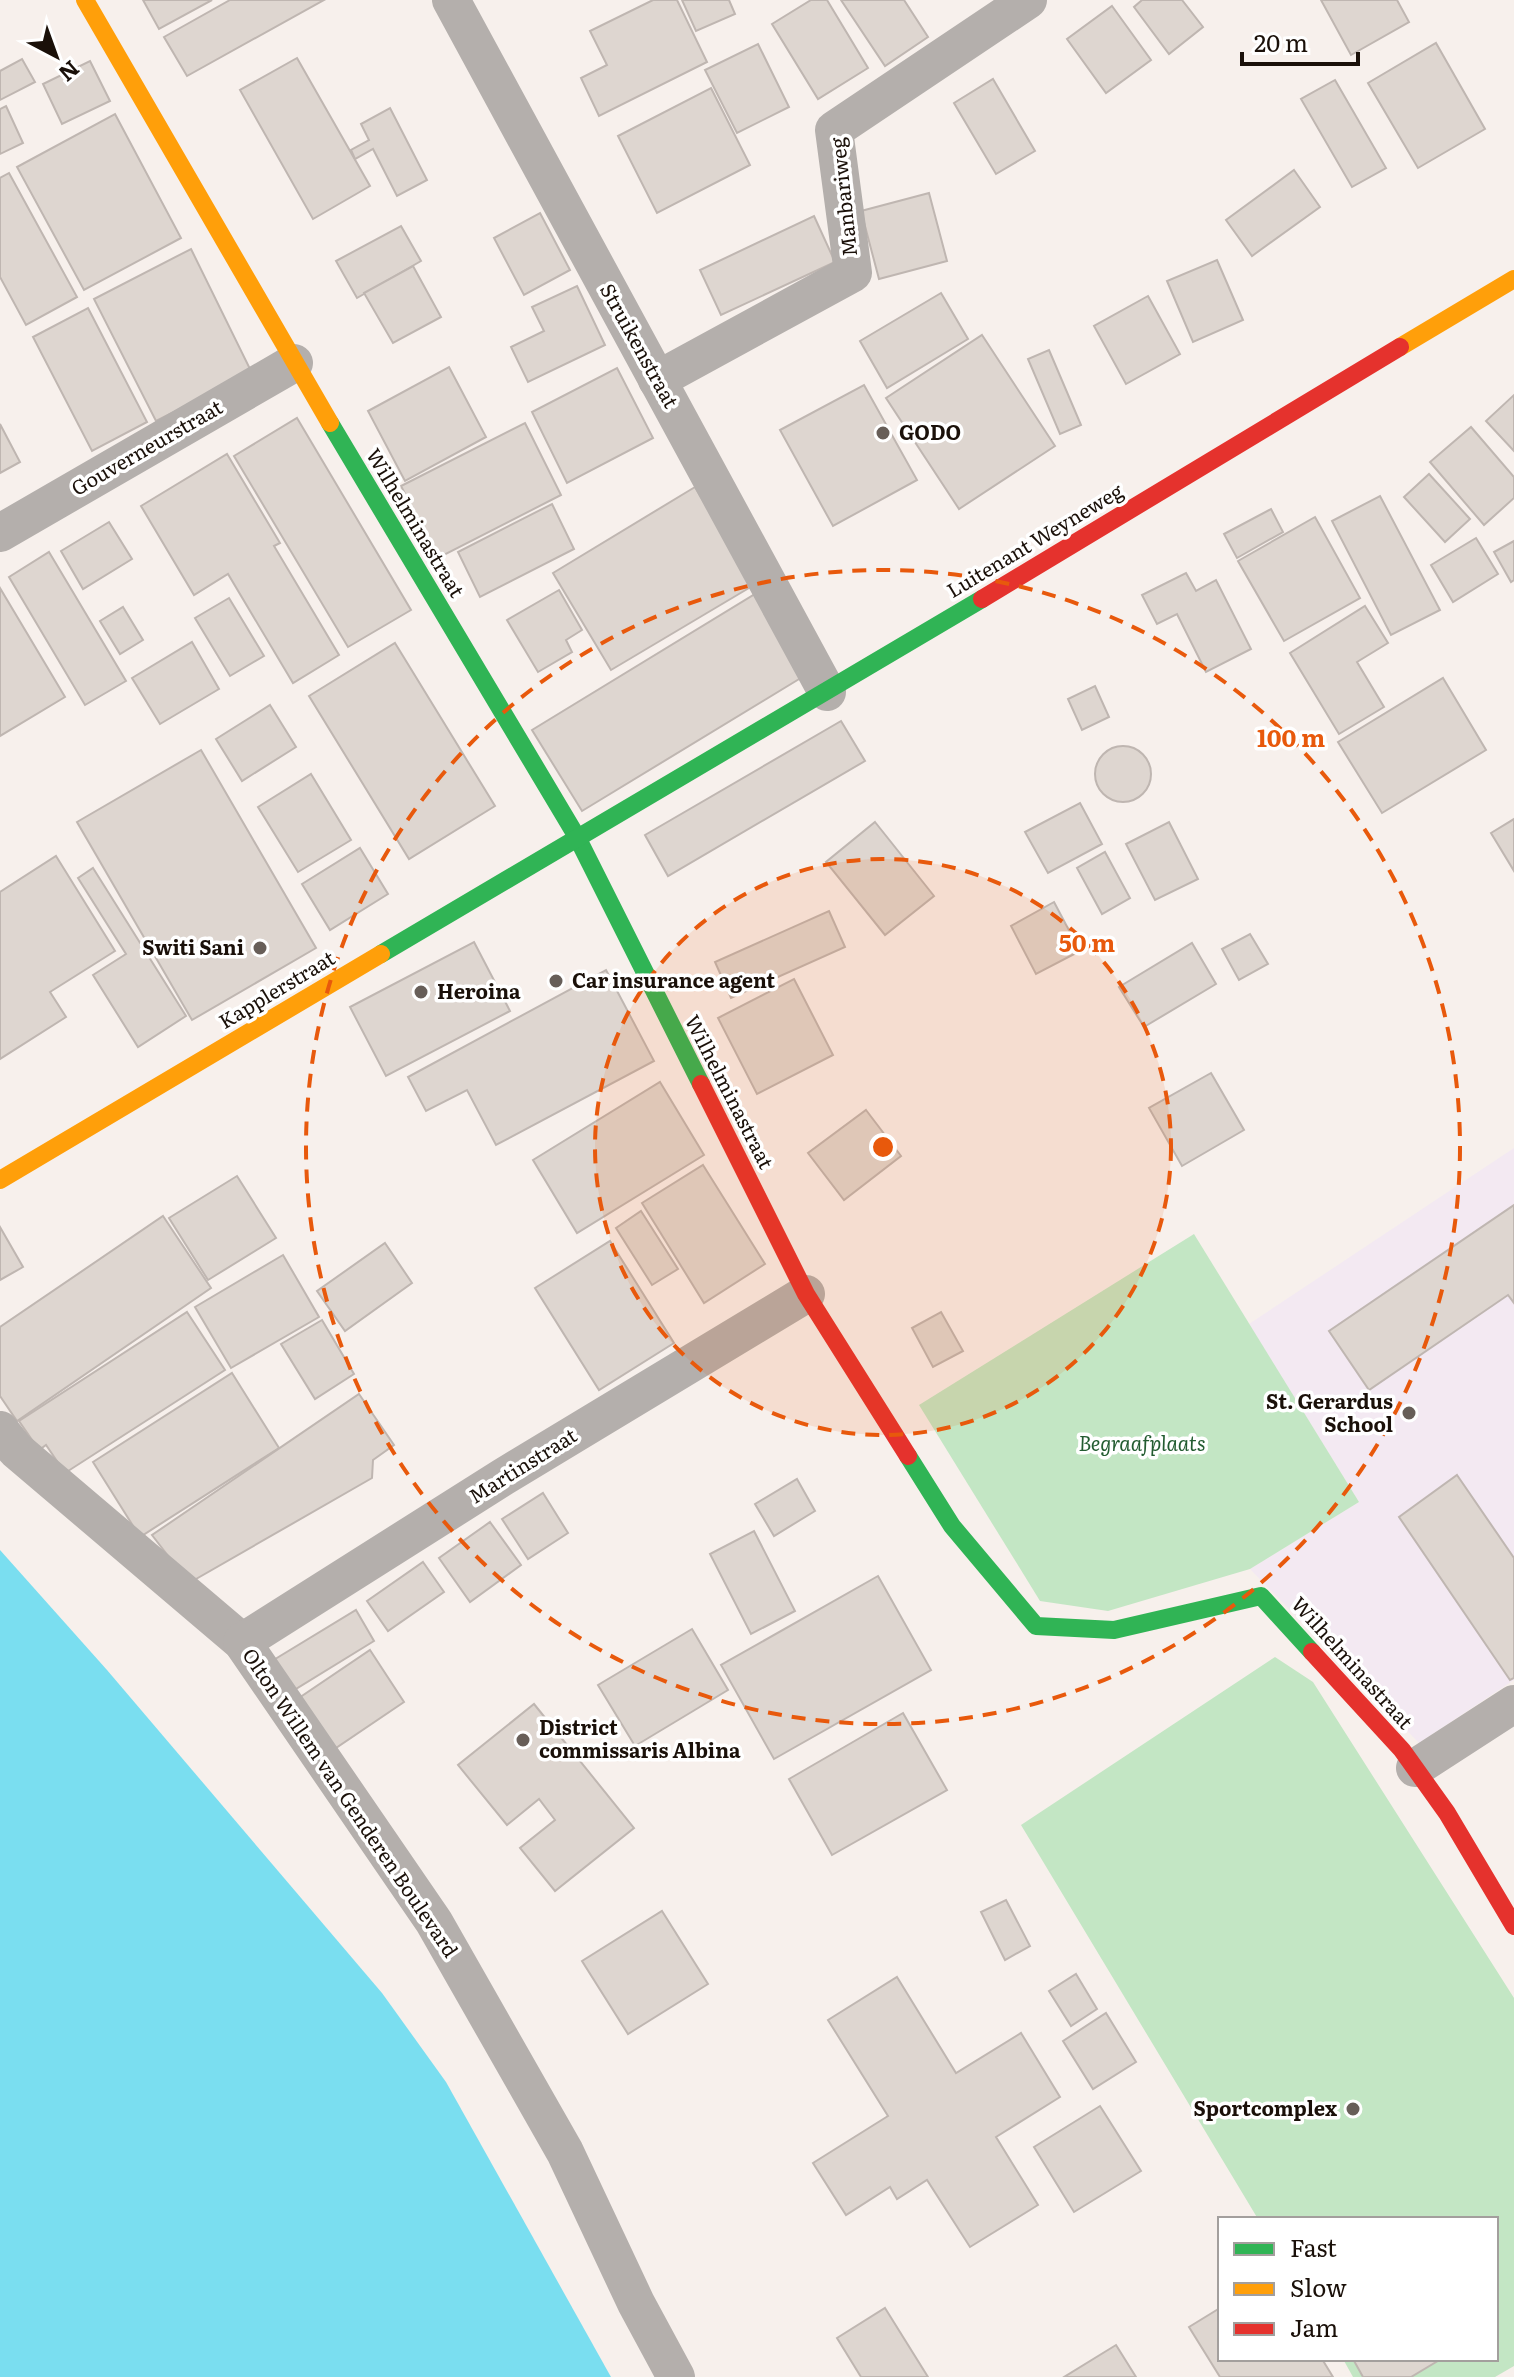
<svg xmlns="http://www.w3.org/2000/svg" width="1514" height="2377" font-family="Literata,serif">
  <style>
    .education { fill: #f3e9f2 }
    .green { fill: #c3e6c4 }
    .water { fill: #7adef0 }
    .building { fill: #ded6d0; stroke: #bfb6b1; stroke-width: 2 }
    .lines { fill: none; stroke-linecap: round; stroke-linejoin: round }
    .street { stroke: #b4afac; stroke-width: 38 }
    .fast { stroke: #30b455; stroke-width: 18 }
    .slow { stroke: #ff9f0a; stroke-width: 18 }
    .jam { stroke: #e5322d; stroke-width: 18 }
    .ring { fill: none; stroke: #e8590c; stroke-width: 4; stroke-dasharray: 14 10 }
    .poi-dot { fill: #675e58; stroke: #fff; stroke-width: 3 }
    .labels { text-anchor: middle; stroke-width: 7; stroke-linejoin: round; paint-order: stroke }
    .street-label { font-size: 20px; fill: #1a1009; stroke: #fff }
    .poi-label { font-size: 20px; font-weight: bold; fill: #1a1009; stroke: #fff; text-anchor: start }
    .park-label { font-size: 20px; font-style: italic; fill: #235c31; stroke: #fff }
    .centre { fill: #e8590c; stroke: #fff; stroke-width: 4 }
    .ring-label { font-size: 24px; text-anchor: middle; font-weight: bold; fill: #e8590c; stroke: #fff; stroke-width: 7; stroke-linejoin: round; paint-order: stroke }
  </style>
  <rect width="100%" height="100%" fill="#f7f0ec"/>
  <!-- education -->
  <polygon class="education" points="1514,1148 1514,1680 1419,1743 1250,1569 1359,1502 1249,1324"/>
  <!-- green -->
  <g class="green">
    <polygon points="1194,1234 1359,1502 1250,1569 1108,1611 1040,1601 919,1405"/>
    <polygon points="1275,1657 1313,1682 1514,1998 1514,2366 1495,2377 1353,2377 1343,2359 1496,2359 1496,2219 1258,2219 1021,1825"/>
  </g>
  <!-- water -->
  <polygon class="water" points="0,1550 107,1670 382,1993 446,2082 611,2377 0,2377"/>
  <!-- building -->
  <g class="building">
    <polygon points="143,0 212,0 159,29"/>
    <polygon points="230,0 324,0 187,76 164,37"/>
    <polygon points="653,0 677,0 707,62 599,116 581,78 607,65 590,31"/>
    <polygon points="682,0 729,0 735,14 696,31"/>
    <polygon points="811,0 827,0 868,68 818,99 772,24"/>
    <polygon points="841,0 904,0 928,37 885,66"/>
    <polygon points="1142,0 1182,0 1203,27 1169,54 1134,7"/>
    <polygon points="1321,0 1397,0 1409,22 1351,55"/>
    <polygon points="1112,6 1151,60 1106,93 1067,39"/>
    <polygon points="1436,43 1485,129 1418,168 1368,83"/>
    <polygon points="758,44 789,107 737,133 705,70"/>
    <polygon points="297,58 370,186 313,219 240,90"/>
    <polygon points="22,59 35,82 0,100 0,71"/>
    <polygon points="90,61 110,101 62,124 43,84"/>
    <polygon points="993,79 1035,151 996,174 954,103"/>
    <polygon points="1335,80 1386,168 1352,187 1301,99"/>
    <polygon points="711,88 750,165 657,213 618,136"/>
    <polygon points="6,106 23,143 0,154 0,109"/>
    <polygon points="390,108 427,180 397,196 373,149 355,159 351,150 369,140 361,124"/>
    <polygon points="115,114 181,238 84,290 17,167"/>
    <polygon points="1294,170 1320,207 1252,256 1226,220"/>
    <polygon points="9,173 77,297 26,325 0,277 0,178"/>
    <polygon points="929,193 947,261 879,279 861,211"/>
    <polygon points="540,213 570,270 524,295 494,238"/>
    <polygon points="814,216 835,262 721,315 700,270"/>
    <polygon points="401,226 421,261 357,298 336,261"/>
    <polygon points="191,249 252,373 156,421 94,299"/>
    <polygon points="1217,260 1243,320 1193,342 1167,281"/>
    <polygon points="413,266 441,317 393,343 364,293"/>
    <polygon points="577,286 605,345 528,382 511,347 544,331 532,307"/>
    <polygon points="941,293 968,339 887,388 860,341"/>
    <polygon points="1148,296 1180,354 1126,384 1094,326"/>
    <polygon points="88,308 147,422 92,451 33,337"/>
    <polygon points="982,335 1055,446 959,509 886,398"/>
    <polygon points="1049,350 1081,425 1060,434 1028,359"/>
    <polygon points="449,367 486,437 405,481 368,411"/>
    <polygon points="617,368 653,438 567,483 532,412"/>
    <polygon points="864,385 917,480 833,526 780,430"/>
    <polygon points="1514,395 1514,451 1486,421"/>
    <polygon points="297,418 411,610 348,647 234,456"/>
    <polygon points="525,423 561,495 438,558 401,486"/>
    <polygon points="0,424 20,462 0,473"/>
    <polygon points="1471,427 1514,477 1514,498 1484,525 1430,462"/>
    <polygon points="227,454 280,543 274,546 339,655 293,683 228,574 194,595 141,506"/>
    <polygon points="1429,474 1470,519 1445,542 1404,497"/>
    <polygon points="695,487 754,585 611,670 553,573"/>
    <polygon points="1380,496 1440,610 1391,635 1332,521"/>
    <polygon points="552,504 574,549 480,597 458,552"/>
    <polygon points="1271,509 1283,532 1237,558 1224,534"/>
    <polygon points="1315,517 1360,598 1284,641 1238,561"/>
    <polygon points="109,522 132,559 83,589 61,551"/>
    <polygon points="1476,538 1498,574 1453,602 1431,565"/>
    <polygon points="1514,541 1514,580 1511,582 1494,552"/>
    <polygon points="49,552 126,681 85,705 9,577"/>
    <polygon points="1186,573 1196,591 1216,580 1251,649 1206,672 1177,614 1157,624 1142,595"/>
    <polygon points="0,588 65,697 0,736"/>
    <polygon points="559,590 582,630 566,640 572,652 538,672 507,620"/>
    <polygon points="760,591 809,673 582,811 532,730"/>
    <polygon points="229,598 264,656 230,676 195,618"/>
    <polygon points="1365,606 1388,643 1357,662 1384,707 1339,734 1290,653"/>
    <polygon points="123,607 143,640 120,654 100,621"/>
    <polygon points="192,642 219,689 160,724 132,678"/>
    <polygon points="395,643 495,806 409,859 309,696"/>
    <polygon points="1443,678 1486,750 1382,813 1338,742"/>
    <polygon points="1095,686 1109,717 1082,730 1068,699"/>
    <polygon points="270,705 296,747 242,781 216,739"/>
    <polygon points="841,721 865,761 668,876 645,835"/>
    <circle cx="1123" cy="774" r="28"/>
    <polygon points="201,750 316,948 192,1020 77,822"/>
    <polygon points="311,774 351,840 298,872 258,807"/>
    <polygon points="1080,803 1102,844 1048,873 1025,832"/>
    <polygon points="1514,819 1514,871 1491,833"/>
    <polygon points="875,822 934,896 885,935 826,862"/>
    <polygon points="1169,822 1198,879 1155,900 1126,844"/>
    <polygon points="360,848 388,894 330,930 302,884"/>
    <polygon points="1105,852 1130,898 1102,914 1077,868"/>
    <polygon points="56,856 115,951 50,992 66,1017 0,1059 0,892"/>
    <polygon points="93,868 186,1016 138,1047 93,975 126,954 78,878"/>
    <polygon points="1054,902 1080,951 1036,974 1011,926"/>
    <polygon points="829,911 845,947 731,998 715,962"/>
    <polygon points="1250,934 1268,964 1239,980 1222,949"/>
    <polygon points="474,942 510,1011 386,1076 350,1007"/>
    <polygon points="1192,943 1216,984 1144,1027 1119,987"/>
    <polygon points="606,970 654,1061 496,1145 467,1090 426,1111 408,1077"/>
    <polygon points="794,979 833,1055 757,1094 718,1018"/>
    <polygon points="1211,1073 1244,1130 1182,1166 1149,1108"/>
    <polygon points="660,1082 704,1155 577,1233 533,1160"/>
    <polygon points="866,1110 901,1156 844,1200 808,1153"/>
    <polygon points="703,1165 765,1264 704,1303 642,1203"/>
    <polygon points="237,1176 276,1238 208,1280 169,1218"/>
    <polygon points="1514,1205 1514,1303 1508,1295 1369,1390 1329,1331"/>
    <polygon points="641,1211 678,1269 652,1285 616,1228"/>
    <polygon points="163,1216 211,1288 17,1421 0,1396 0,1327"/>
    <polygon points="0,1227 23,1267 0,1280"/>
    <polygon points="610,1241 674,1343 599,1390 535,1288"/>
    <polygon points="385,1243 412,1283 345,1331 317,1291"/>
    <polygon points="283,1255 319,1317 231,1368 195,1307"/>
    <polygon points="187,1312 225,1370 65,1473 46,1445 39,1450 19,1421"/>
    <polygon points="941,1312 963,1351 933,1367 912,1328"/>
    <polygon points="322,1320 354,1374 315,1399 281,1344"/>
    <polygon points="232,1373 279,1448 140,1537 93,1462"/>
    <polygon points="359,1394 394,1445 373,1460 372,1478 189,1583 152,1535"/>
    <polygon points="1457,1475 1514,1558 1514,1678 1510,1680 1399,1517"/>
    <polygon points="797,1479 815,1511 774,1536 755,1504"/>
    <polygon points="543,1493 568,1533 528,1559 502,1519"/>
    <polygon points="490,1522 521,1565 470,1602 439,1558"/>
    <polygon points="754,1531 795,1611 751,1634 710,1554"/>
    <polygon points="423,1562 444,1592 388,1631 367,1601"/>
    <polygon points="878,1576 931,1670 774,1759 721,1665"/>
    <polygon points="356,1610 374,1641 286,1695 267,1664"/>
    <polygon points="692,1629 728,1690 635,1746 598,1685"/>
    <polygon points="370,1650 404,1702 327,1754 293,1702"/>
    <polygon points="534,1704 634,1828 555,1891 520,1848 555,1820 539,1799 507,1825 458,1765"/>
    <polygon points="903,1713 947,1790 832,1855 789,1779"/>
    <polygon points="1006,1900 1030,1946 1005,1960 981,1912"/>
    <polygon points="662,1911 708,1984 628,2034 582,1961"/>
    <polygon points="1076,1974 1097,2009 1071,2026 1049,1991"/>
    <polygon points="897,1977 956,2073 1021,2033 1060,2097 996,2137 1038,2205 970,2247 927,2180 897,2199 890,2187 846,2215 813,2163 888,2116 828,2020"/>
    <polygon points="1106,2013 1136,2062 1093,2089 1063,2041"/>
    <polygon points="1100,2106 1141,2171 1074,2212 1034,2147"/>
    <polygon points="885,2308 928,2377 861,2377 837,2338"/>
    <polygon points="1220,2308 1220,2359 1322,2359 1333,2377 1220,2377 1189,2327"/>
    <polygon points="1116,2345 1136,2377 1064,2377"/>
    <polygon points="1353,2359 1441,2359 1411,2377 1363,2377"/>
  </g>
  <g class="lines">
    <!-- street -->
    <g class="street">
      <polyline points="451,0 827,692"/>
      <polyline points="657,380 853,273 834,130 1028,0"/>
      <polyline points="0,533 294,363"/>
      <polyline points="0,1430 16,1450 242,1642 434,1922 565,2152 636,2303 676,2377"/>
      <polyline points="242,1642 503,1477 806,1294"/>
      <polyline points="1415,1768 1514,1704"/>
    </g>
    <!-- fast -->
    <g class="fast">
      <polyline points="330,423 577,837 701,1084"/>
      <polyline points="381,954 982,599"/>
      <polyline points="908,1456 952,1526 1036,1626 1114,1630 1261,1596 1312,1652"/>
    </g>
    <!-- slow -->
    <g class="slow">
      <polyline points="85,0 330,423"/>
      <polyline points="1400,347 1514,279"/>
      <polyline points="0,1180 381,954"/>
    </g>
    <!-- jam -->
    <g class="jam">
      <polyline points="982,599 1400,347"/>
      <polyline points="701,1084 806,1294 908,1456"/>
      <polyline points="1312,1652 1402,1750 1447,1813 1514,1926"/>
    </g>
  </g>
  <!-- distance rings -->
  <circle cx="883" cy="1147" r="288" fill="#e8590c" fill-opacity=".12"/>
  <g class="ring">
    <circle cx="883" cy="1147" r="288"/>
    <circle cx="883" cy="1147" r="577"/>
  </g>
  <!-- markers -->
  <g class="poi-dot">
    <circle cx="883" cy="433" r="8"/>
    <circle cx="260" cy="948" r="8"/>
    <circle cx="556" cy="981" r="8"/>
    <circle cx="421" cy="992" r="8"/>
    <circle cx="1409" cy="1413" r="8"/>
    <circle cx="523" cy="1740" r="8"/>
    <circle cx="1353" cy="2109" r="8"/>
  </g>
  <g class="labels">
    <!-- street labels -->
    <g class="street-label">
      <text transform="translate(844 197) rotate(-96)" y="7">Manbariweg</text>
      <text transform="translate(639 346) rotate(61)" y="7">Struikenstraat</text>
      <text transform="translate(147 448) rotate(-30)" y="7">Gouverneurstraat</text>
      <text transform="translate(415 523) rotate(59)" y="7">Wilhelminastraat</text>
      <text transform="translate(1035 541) rotate(-31)" y="7">Luitenant Weyneweg</text>
      <text transform="translate(277 990) rotate(-31)" y="7">Kapplerstraat</text>
      <text transform="translate(729 1092) rotate(63)" y="7">Wilhelminastraat</text>
      <text transform="translate(523 1466) rotate(-32)" y="7">Martinstraat</text>
      <text transform="translate(1352 1663) rotate(48)" y="7">Wilhelminastraat</text>
      <text transform="translate(350 1803) rotate(56)" y="7">Olton Willem van Genderen Boulevard</text>
    </g>
    <!-- poi labels -->
    <g class="poi-label">
      <text x="899" y="440">GODO</text>
      <text x="244" y="955" text-anchor="end">Switi Sani</text>
      <text x="572" y="988">Car insurance agent</text>
      <text x="437" y="999">Heroina</text>
      <text x="1393" y="1409" text-anchor="end">St. Gerardus<tspan x="1393" dy="23">School</tspan></text>
      <text x="539" y="1735">District<tspan x="539" dy="23">commissaris Albina</tspan></text>
      <text x="1337" y="2116" text-anchor="end">Sportcomplex</text>
    </g>
    <!-- park labels -->
    <g class="park-label">
      <text x="1142" y="1451">Begraafplaats</text>
    </g>
  </g>
  <circle cx="883" cy="1147" r="12" class="centre"/>
  <g class="ring-label">
    <text x="1291" y="747">100 m</text>
    <text x="1087" y="952">50 m</text>
  </g>
  <!-- legend -->
  <rect x="1218" y="2217" width="280" height="144" fill="#ffffff" stroke="#a39f9d" stroke-width="2"/>
  <rect x="1234" y="2243" width="40" height="12" fill="#30b455" stroke="#a39f9d" stroke-width="2"/>
  <text x="1290" y="2257" font-size="24" fill="#1a1009">Fast</text>
  <rect x="1234" y="2283" width="40" height="12" fill="#ff9f0a" stroke="#a39f9d" stroke-width="2"/>
  <text x="1290" y="2297" font-size="24" fill="#1a1009">Slow</text>
  <rect x="1234" y="2323" width="40" height="12" fill="#e5322d" stroke="#a39f9d" stroke-width="2"/>
  <text x="1290" y="2337" font-size="24" fill="#1a1009">Jam</text>
  <!-- north arrow -->
  <g transform="translate(56 56) rotate(139)" stroke="#ffffff" stroke-width="6" paint-order="stroke">
  <path d="M0-6L14 30L0 20L-14 30Z" fill="#1a1009"/>
  <text y="-12" font-size="22" font-weight="bold" text-anchor="middle" fill="#1a1009">N</text>
  </g>
  <!-- scale -->
  <path d="M1242 52v12h116v-12" fill="none" stroke="#1a1009" stroke-width="4"/>
  <text x="1254" y="52" font-size="24" fill="#1a1009" stroke="#ffffff" stroke-width="6" paint-order="stroke">20 m</text>
</svg>
